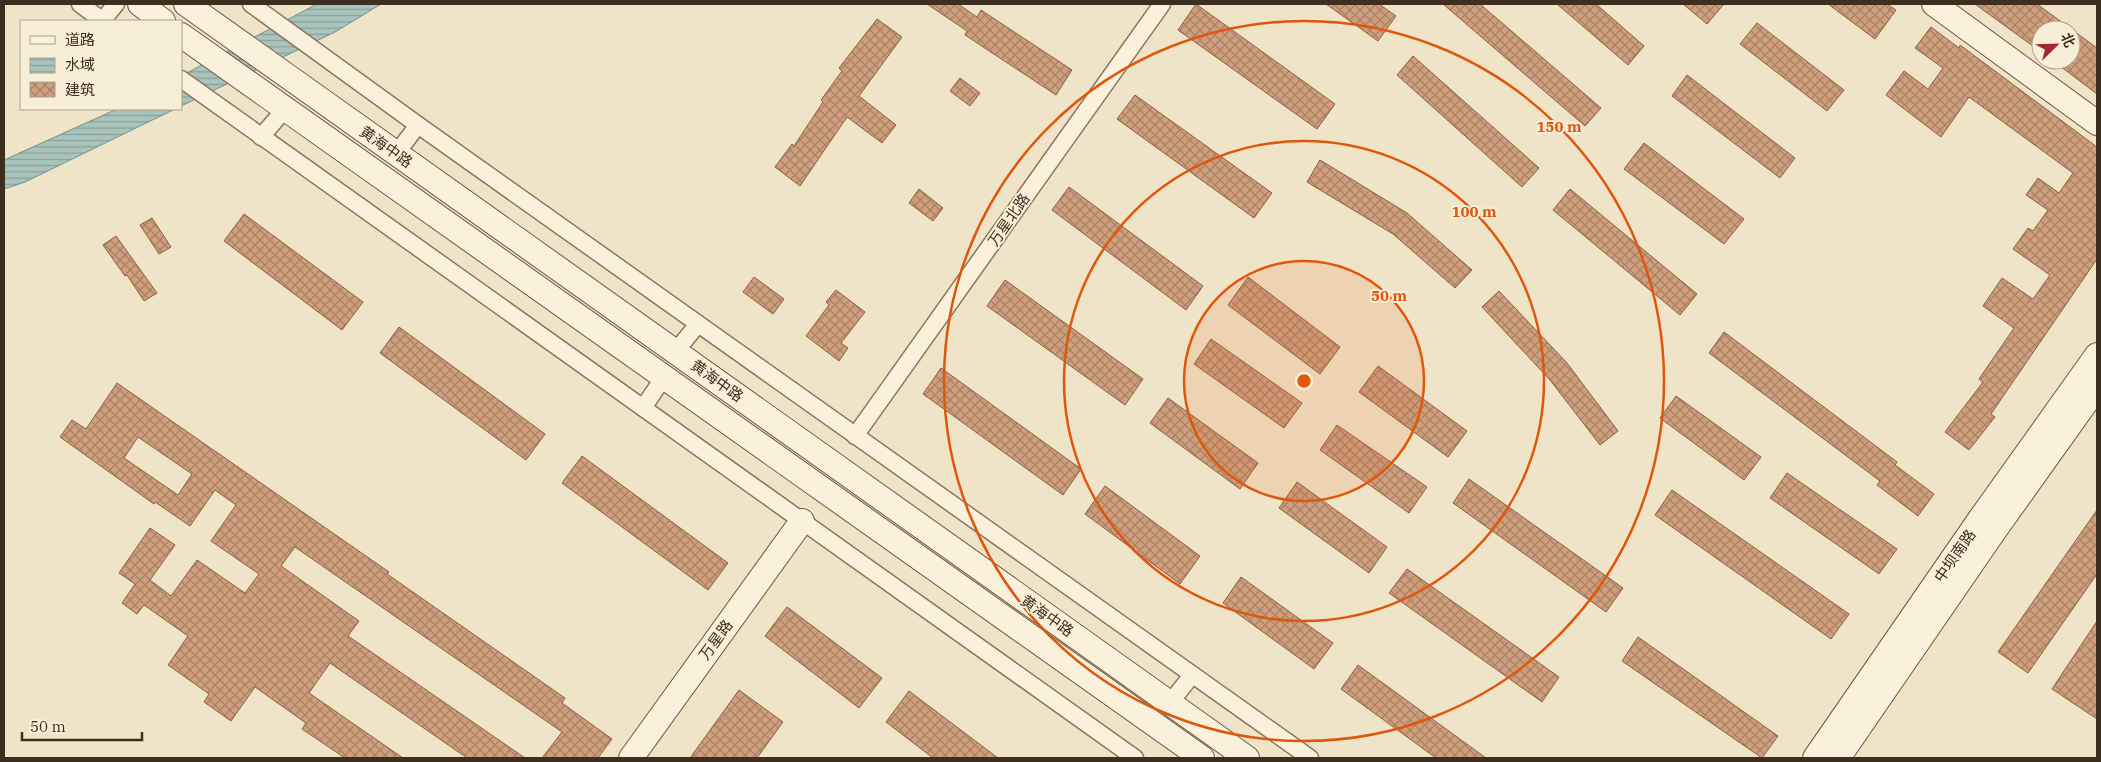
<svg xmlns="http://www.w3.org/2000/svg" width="2101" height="762" font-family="'IBM Plex Serif','Noto Sans SC',serif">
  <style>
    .water { fill: url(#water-rules); stroke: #6f938a }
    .building { fill: url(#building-cross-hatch); stroke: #8d5f41; fill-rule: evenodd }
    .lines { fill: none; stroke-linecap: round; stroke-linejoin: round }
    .street-casing { stroke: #8d765c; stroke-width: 19 }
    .secondary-casing { stroke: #6f573f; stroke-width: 26 }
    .street { stroke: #faf1dc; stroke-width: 16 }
    .secondary { stroke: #faf1dc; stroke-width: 24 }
    .ring { fill: none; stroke: #df570d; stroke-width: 2.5 }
    .labels { text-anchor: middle; stroke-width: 4; stroke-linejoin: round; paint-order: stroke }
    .street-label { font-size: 15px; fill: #3d2e20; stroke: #f7eed8 }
    .centre { fill: #df570d; stroke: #f7eed8; stroke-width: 2.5 }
    .ring-label { font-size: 15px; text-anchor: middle; font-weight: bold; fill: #df570d; stroke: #f7eed8; stroke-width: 4; stroke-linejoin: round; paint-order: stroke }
  </style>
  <defs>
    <pattern id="water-rules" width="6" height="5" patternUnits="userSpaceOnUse" patternTransform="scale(1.25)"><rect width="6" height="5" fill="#a9c4bc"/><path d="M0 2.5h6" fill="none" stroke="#8ba098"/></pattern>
    <pattern id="building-cross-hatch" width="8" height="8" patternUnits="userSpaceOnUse" patternTransform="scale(1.25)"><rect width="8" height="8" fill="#cf9f7d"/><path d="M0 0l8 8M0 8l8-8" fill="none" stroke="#a98266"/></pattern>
  </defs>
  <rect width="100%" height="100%" fill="#f0e4c8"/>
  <!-- water -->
  <g class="water">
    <polygon points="317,4 381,4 335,32 181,106 181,76"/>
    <polygon points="117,109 175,109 25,182 4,189 4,160"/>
  </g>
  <!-- building -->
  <g class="building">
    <polygon points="927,4 958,4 977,17 981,10 1072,70 1056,95 965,35 967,31"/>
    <polygon points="1196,4 1335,104 1317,129 1178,30"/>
    <polygon points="1326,4 1379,4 1396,16 1378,41"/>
    <polygon points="1443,4 1480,4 1601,108 1585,126"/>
    <polygon points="1557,4 1596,4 1644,46 1628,65"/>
    <polygon points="1683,4 1724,4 1707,24"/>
    <polygon points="1828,4 1887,4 1896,10 1875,39"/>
    <polygon points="1975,4 2037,4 2097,48 2097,94 2052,60 2071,60 2071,30 2041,30 2041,52"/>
    <polygon points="877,19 902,37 859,96 896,125 882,143 847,117 800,186 775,167 792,144 794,146 823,102 821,100 842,71 839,68"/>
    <polygon points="1757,23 1844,90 1827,111 1740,44"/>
    <polygon points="1931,27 1959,48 1960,45 2097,147 2097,259 1991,414 1995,417 1969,450 1945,432 1983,382 1979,379 2014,328 1983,306 2002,278 2033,299 2050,275 2013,249 2028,228 2033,231 2048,210 2026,195 2038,178 2059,193 2073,173 1969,97 1941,137 1886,95 1904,71 1928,89 1943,68 1915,48"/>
    <polygon points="1413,56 1539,168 1522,187 1397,75"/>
    <polygon points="1687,75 1795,158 1780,178 1672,96"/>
    <polygon points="960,78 980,93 970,106 950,91"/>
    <polygon points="1135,95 1272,193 1254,218 1117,119"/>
    <polygon points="1644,143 1744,219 1724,244 1624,169"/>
    <polygon points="1320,160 1407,213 1472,270 1455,288 1393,234 1307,182"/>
    <polygon points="1069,187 1203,286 1186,310 1052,210"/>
    <polygon points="919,189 943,208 933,221 909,203"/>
    <polygon points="1570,189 1697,294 1680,315 1553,210"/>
    <polygon points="244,214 363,302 342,330 224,241"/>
    <polygon points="152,218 171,247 159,254 140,225"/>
    <polygon points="116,236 157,293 144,301 127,275 125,276 103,245"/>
    <polygon points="754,277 784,299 773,314 743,292"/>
    <polygon points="1248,277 1340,347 1320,374 1228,305"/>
    <polygon points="1005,280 1143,379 1125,405 987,306"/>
    <polygon points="836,290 865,312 841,343 848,348 839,361 806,336 829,305 826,302"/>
    <polygon points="1499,291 1567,363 1618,431 1600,445 1550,380 1482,307"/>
    <polygon points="399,327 545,434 526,460 380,353"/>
    <polygon points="1724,332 1897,462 1895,465 1934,494 1918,516 1877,485 1880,481 1709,353"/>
    <polygon points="1211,339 1302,403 1284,428 1194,364"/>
    <polygon points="1378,366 1467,431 1448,457 1359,392"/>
    <polygon points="941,368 1081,469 1063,495 923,394"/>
    <path d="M117,383L389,572L387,574L565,698L562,703L612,739L598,758H542L562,732L295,547L281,566L359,621L348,636L525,758H467L330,663L309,693L403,758H345L302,729L306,723L255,687L231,721L204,702L209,694L168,665L188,636L144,605L137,614L122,603L135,584L119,573L150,528L175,545L150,580L171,596L197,560L245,593L259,574L211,541L236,505L215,490L190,526L155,502L154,504L60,437L72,420L86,429ZM138,437L192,474L178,495L124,458Z"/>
    <polygon points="1676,396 1761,457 1744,480 1660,418"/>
    <polygon points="1168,398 1258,463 1240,489 1150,423"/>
    <polygon points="1337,425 1427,487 1409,513 1320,450"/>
    <polygon points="582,456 728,563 708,590 562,483"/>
    <polygon points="1787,473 1897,549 1879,574 1770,498"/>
    <polygon points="1469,479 1623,588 1606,612 1453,503"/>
    <polygon points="1297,482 1387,547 1369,573 1279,508"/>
    <polygon points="1105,486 1200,556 1180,584 1085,514"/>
    <polygon points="1672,490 1849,614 1831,639 1655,515"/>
    <polygon points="2097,510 2097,574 2028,673 1998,652"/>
    <polygon points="1407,569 1559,677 1542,702 1389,593"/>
    <polygon points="1241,577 1333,643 1314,669 1223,603"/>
    <polygon points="787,607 882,678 859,708 765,636"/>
    <polygon points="2097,621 2097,719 2052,689"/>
    <polygon points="1638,637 1778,736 1762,758 1622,661"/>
    <polygon points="1358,665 1486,758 1436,758 1341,689"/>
    <polygon points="739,690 783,722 757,758 690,758"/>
    <polygon points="909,691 998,758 933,758 886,722"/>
  </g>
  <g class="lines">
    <!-- street casing -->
    <g class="street-casing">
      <g id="street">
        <polyline points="80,4 103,21"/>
        <polyline points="251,4 418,125 1310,758"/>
        <polyline points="102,21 116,4"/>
        <polyline points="181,79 1135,758"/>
        <polyline points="261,137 285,109"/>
        <polyline points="396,154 418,125"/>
        <polyline points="676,351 698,324"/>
        <polyline points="643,408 664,377"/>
        <polyline points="855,436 1162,4"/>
        <polyline points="1170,703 1192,675"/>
      </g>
    </g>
    <!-- secondary casing -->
    <g class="secondary-casing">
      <g id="secondary">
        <polyline points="140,4 163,21"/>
        <polyline points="186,4 1247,758"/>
        <polyline points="1934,4 2097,123"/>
        <polyline points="181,35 1202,758"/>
        <polyline points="631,758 802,521"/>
        <polyline points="1815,758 1980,519 2097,355"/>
        <polyline points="1838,758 1995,530 2097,387"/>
      </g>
    </g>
    <!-- street -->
    <use href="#street" class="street"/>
    <!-- secondary -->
    <use href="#secondary" class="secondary"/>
  </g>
  <!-- distance rings -->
  <circle cx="1304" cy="381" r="120" fill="#df570d" fill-opacity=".12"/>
  <g class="ring">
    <circle cx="1304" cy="381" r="120"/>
    <circle cx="1304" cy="381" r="240"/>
    <circle cx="1304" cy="381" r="360"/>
  </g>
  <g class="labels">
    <!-- street labels -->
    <g class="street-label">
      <text transform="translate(386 147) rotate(35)" y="5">黄海中路</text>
      <text transform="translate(1009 220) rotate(-55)" y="5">万星北路</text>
      <text transform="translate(717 381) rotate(36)" y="5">黄海中路</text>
      <text transform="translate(1955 556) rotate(-55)" y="5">中坝南路</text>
      <text transform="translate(1047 616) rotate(35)" y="5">黄海中路</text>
      <text transform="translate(716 640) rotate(-54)" y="5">万星路</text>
    </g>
  </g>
  <circle cx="1304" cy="381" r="8" class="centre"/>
  <g class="ring-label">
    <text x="1559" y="132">150 m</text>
    <text x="1474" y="217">100 m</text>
    <text x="1389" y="301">50 m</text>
  </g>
  <!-- border -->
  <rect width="2101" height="762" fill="none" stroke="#3d2e20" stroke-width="10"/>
  <!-- legend -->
  <rect x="20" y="20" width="162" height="90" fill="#f7eed8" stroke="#ada18e"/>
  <rect x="30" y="36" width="25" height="8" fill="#faf1dc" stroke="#ada18e"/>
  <text x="65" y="45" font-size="15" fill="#3d2e20">道路</text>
  <rect x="30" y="58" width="25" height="15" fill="url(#water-rules)" stroke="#ada18e"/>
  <text x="65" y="70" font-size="15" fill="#3d2e20">水域</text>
  <rect x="30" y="82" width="25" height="15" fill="url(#building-cross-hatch)" stroke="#ada18e"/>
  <text x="65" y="95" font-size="15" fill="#3d2e20">建筑</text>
  <!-- north arrow -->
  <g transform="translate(2056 45) rotate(67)"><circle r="24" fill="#f7eed8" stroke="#ada18e"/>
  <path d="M0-4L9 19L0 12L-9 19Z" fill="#9e2a2b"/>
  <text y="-8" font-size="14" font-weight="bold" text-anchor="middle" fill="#3d2e20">北</text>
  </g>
  <!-- scale -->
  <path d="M22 732v8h120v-8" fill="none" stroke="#3d2e20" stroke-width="2.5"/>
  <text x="30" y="732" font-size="15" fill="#3d2e20" stroke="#f7eed8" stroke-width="4" paint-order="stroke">50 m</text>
</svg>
